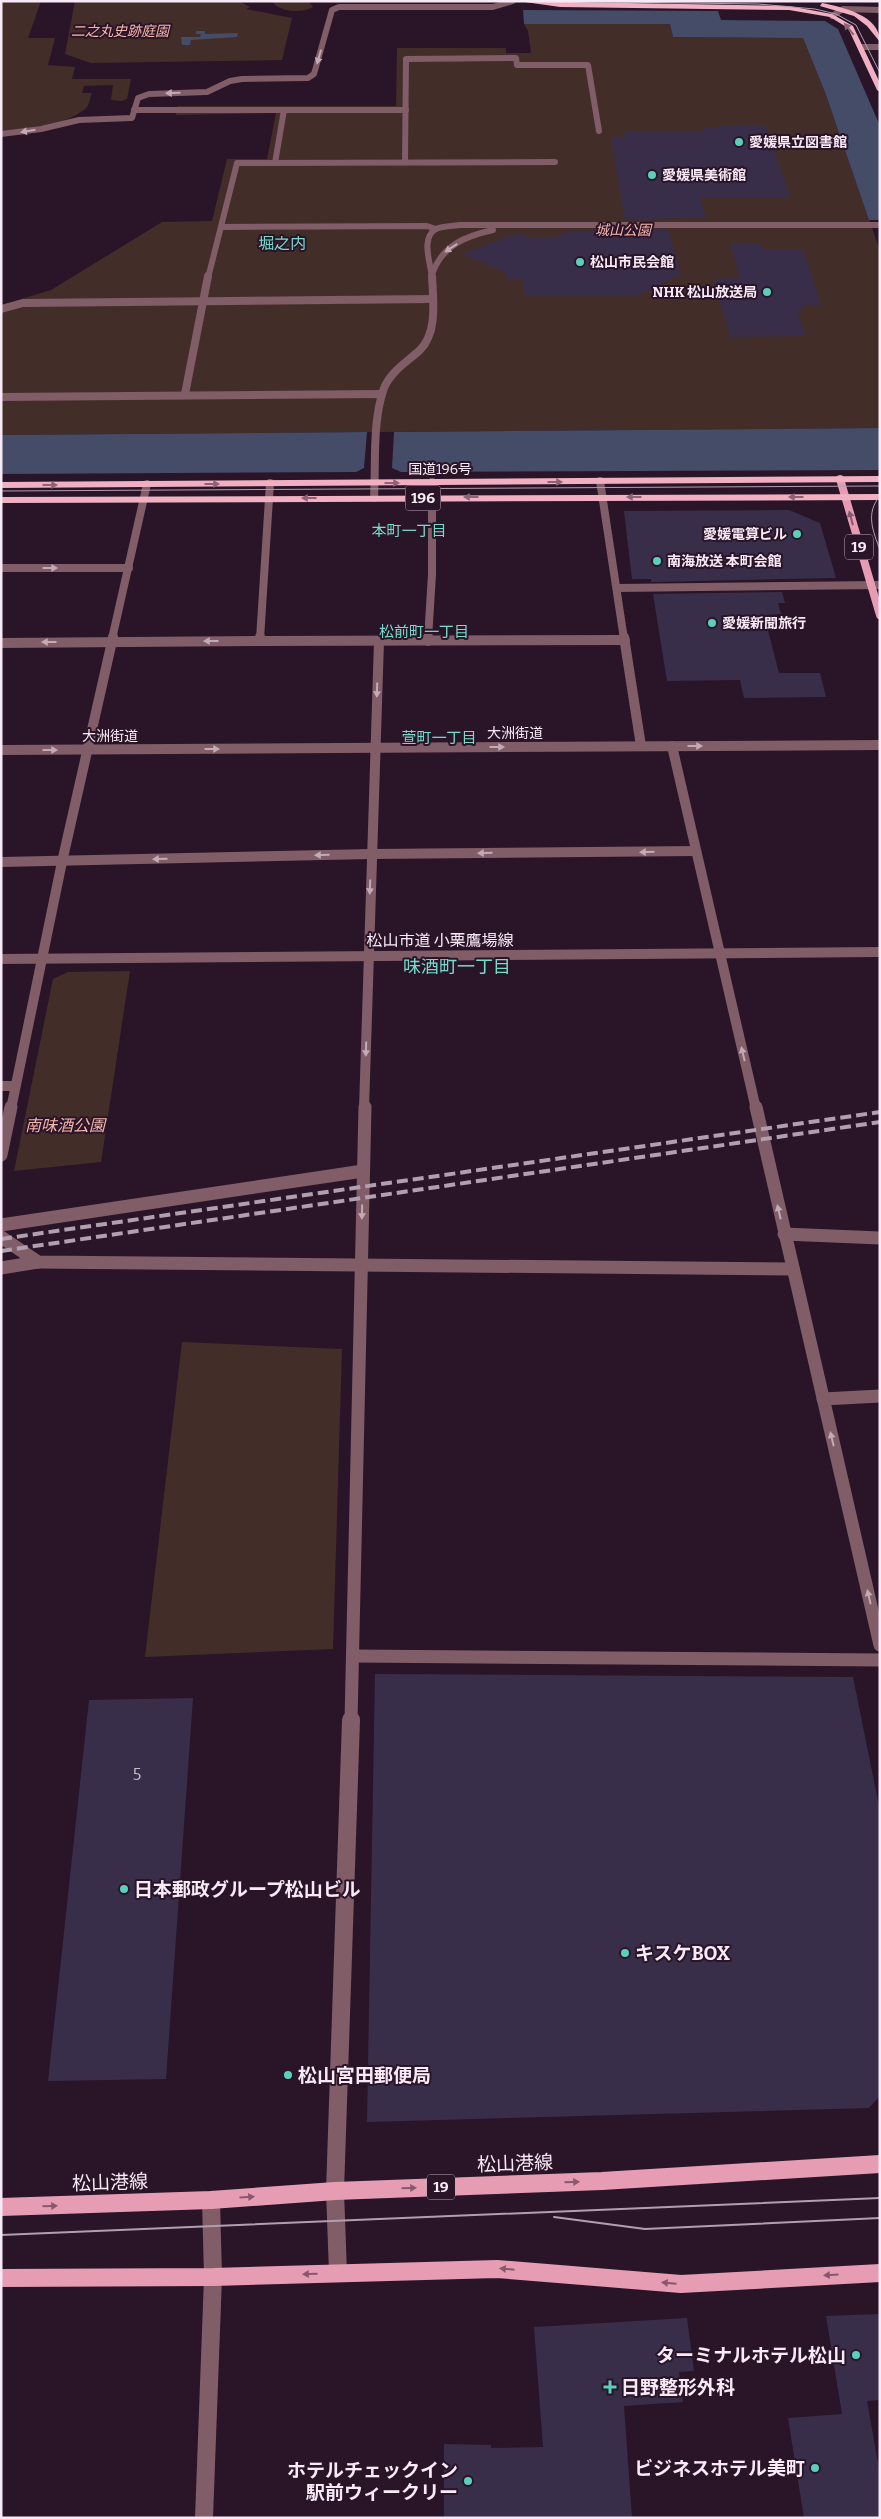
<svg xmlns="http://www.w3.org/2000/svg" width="881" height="2519" font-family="Bitter,'Noto Sans JP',serif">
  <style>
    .green { fill: #422d29 }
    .water { fill: #444c67 }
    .building { fill: #382e49 }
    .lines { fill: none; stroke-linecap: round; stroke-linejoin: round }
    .pedestrian-far1 { stroke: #805d67; stroke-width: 6 }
    .pedestrian { stroke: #805d67; stroke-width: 8 }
    .minor-far4 { stroke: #805d67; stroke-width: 6 }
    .minor-far3 { stroke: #805d67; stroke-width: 8 }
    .minor-far2 { stroke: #805d67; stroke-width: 10 }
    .minor-far1 { stroke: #805d67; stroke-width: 13 }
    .minor { stroke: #805d67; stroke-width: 18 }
    .tertiary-far3 { stroke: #805d67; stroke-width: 6 }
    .tertiary-far2 { stroke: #805d67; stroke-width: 8 }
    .tertiary-far1 { stroke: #805d67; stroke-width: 10 }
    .tertiary { stroke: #805d67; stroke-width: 13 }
    .primary-far1 { stroke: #e69db3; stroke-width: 8 }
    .primary { stroke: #e69db3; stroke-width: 18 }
    .trunk { fill: #f0b0c2; fill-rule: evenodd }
    .tram-far1 { stroke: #b19faf; stroke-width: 1 }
    .tram { stroke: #b19faf; stroke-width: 2 }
    .rail { stroke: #b19faf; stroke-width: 4; stroke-dasharray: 11 5; stroke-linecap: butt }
    .oneway { fill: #8d6275 }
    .oneway2 { fill: #c2aab6 }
    .oneway3 { fill: #88586e }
    .poi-dot { fill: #5bcebc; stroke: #2a1428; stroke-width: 2 }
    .labels { text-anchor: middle; stroke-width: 4; stroke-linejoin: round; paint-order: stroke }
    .far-park-label { font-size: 14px; font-style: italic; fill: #f7b7ac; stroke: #2a1428 }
    .far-poi-label { font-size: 14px; font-weight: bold; fill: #f8e9f6; stroke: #2a1428; text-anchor: start }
    .far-street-label { font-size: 14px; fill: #f8e9f6; stroke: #2a1428 }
    .shield { fill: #2a1428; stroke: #baa9b8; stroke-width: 1 }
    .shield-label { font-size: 15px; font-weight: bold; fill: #f8e9f6 }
    .far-neighbourhood-label { font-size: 15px; fill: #75dccb; stroke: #2a1428 }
    .far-quarter-label { font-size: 16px; fill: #75dccb; stroke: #2a1428 }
    .street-label { font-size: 16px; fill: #f8e9f6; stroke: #2a1428 }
    .park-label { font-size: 16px; font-style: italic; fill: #f7b7ac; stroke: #2a1428 }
    .near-number-label { font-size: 16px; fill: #c8bacb }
    .neighbourhood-label { font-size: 18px; fill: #75dccb; stroke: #2a1428 }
    .near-poi-label { font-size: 19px; font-weight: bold; fill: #f8e9f6; stroke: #2a1428; text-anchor: start }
    .near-street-label { font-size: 19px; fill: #f8e9f6; stroke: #2a1428 }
  </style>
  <rect width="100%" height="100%" fill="#2a1428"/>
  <!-- green -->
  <g class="green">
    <path d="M1,1H41L28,38H55L48,65L75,67L72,79H131L127,99L122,101L111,100L113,85L84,86L82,93H92C90,97 90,103 87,107C70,125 25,128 1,131Z"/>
    <polygon points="75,1 239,1 250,7 246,9 292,18 282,60 91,63 65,54"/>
    <path d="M272,1H308L313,7C302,14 278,12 272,1Z"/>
    <polygon points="524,24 670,24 673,37 803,38 826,95 880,251 880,428 1,435 1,305 51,290 162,222 212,221 227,159 267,159 276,113 176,115 177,106 396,106 397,48 506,48 506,53 531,53 528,31"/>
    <polygon points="130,971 101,1162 14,1171 53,979 68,972"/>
    <polygon points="182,1342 342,1349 333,1649 145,1657"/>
  </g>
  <!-- water -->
  <g class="water">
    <polygon points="523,10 718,11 721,20 825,21 838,29 880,126 880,220 869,220 826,95 803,38 673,37 670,24 524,24"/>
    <polygon points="196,31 205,31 205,34 238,33 237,37 191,40 190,45 182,45 181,37 200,37 201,34 196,34"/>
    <polygon points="880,428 880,470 401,472 392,468 394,432"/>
    <polygon points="367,432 364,468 356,472 1,474 1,435"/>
  </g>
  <!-- building -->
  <g class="building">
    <polygon points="718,125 765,125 790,197 700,197 706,217 625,220 611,137 625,137 624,132 705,132 703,128 719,128"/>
    <polygon points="668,230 681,274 636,296 525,296 523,280 507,280 505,272 462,254 517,233 527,237 553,238 570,231"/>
    <polygon points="730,243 761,243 763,249 803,249 821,305 801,305 803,312 797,312 806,336 730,337 714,279 740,278"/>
    <polygon points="789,510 820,523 836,578 651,582 651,579 632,579 624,511"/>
    <polygon points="782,592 785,603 778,603 781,614 764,615 779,673 820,673 826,697 744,698 740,680 667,681 653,594"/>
    <polygon points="375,1674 853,1677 880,1811 880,2096 869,2108 367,2122"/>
    <polygon points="193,1698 166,2079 48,2081 89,1700"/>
    <polygon points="880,2314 880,2400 867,2401 880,2474 880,2518 804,2518 788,2418 842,2414 826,2316"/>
    <polygon points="687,2318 694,2371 679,2372 683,2402 624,2406 632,2518 444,2518 444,2444 491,2445 491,2448 543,2447 534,2327"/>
  </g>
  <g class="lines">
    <!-- pedestrian-far1 -->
    <g class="pedestrian-far1">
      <polyline points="134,110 406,110"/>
      <polyline points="405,162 406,59 516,58 517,65 588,65 599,131"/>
      <polyline points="275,163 284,110"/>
      <polyline points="806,225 880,225"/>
      <polyline points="221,227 427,226 436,229"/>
      <polyline points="208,278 237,163 555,162"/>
    </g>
    <!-- pedestrian -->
    <g class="pedestrian">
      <polyline points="1,309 23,303 432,299"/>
      <polyline points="185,394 208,276"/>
      <polyline points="1,397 382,394"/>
    </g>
    <!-- minor-far4 -->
    <g class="minor-far4">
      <polyline points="861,47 880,47"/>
      <polyline points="1,134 41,129 79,120 132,118 138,98 149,94 207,92 230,81 242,79 308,78 314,74 332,10 339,7 493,7 513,1"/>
    </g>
    <!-- minor-far3 -->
    <g class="minor-far3">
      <polyline points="600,481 624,639"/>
      <polyline points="1,568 129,568"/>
      <polyline points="617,588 880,585"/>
      <polyline points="260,639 270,483"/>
      <polyline points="428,639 432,574 432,482"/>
    </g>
    <!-- minor-far2 -->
    <g class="minor-far2">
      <polyline points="260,637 260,641 625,640"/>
      <polyline points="624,637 641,746"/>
      <polyline points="428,641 428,637"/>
      <polyline points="1,643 260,641"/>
      <polyline points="672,746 756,1109"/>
      <polyline points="1,750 880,745"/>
      <polyline points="1,862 371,854 696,851"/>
      <polyline points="1,1086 15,1086"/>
      <polyline points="364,1109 379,641"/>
    </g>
    <!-- minor-far1 -->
    <g class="minor-far1">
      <polyline points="756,1107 880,1645"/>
      <polyline points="1,1225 363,1171"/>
      <polyline points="784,1234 880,1238"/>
      <polyline points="1,1237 38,1262 793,1269"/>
      <polyline points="1,1268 38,1262"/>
      <polyline points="823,1399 880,1396"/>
      <polyline points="353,1656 880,1660"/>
      <polyline points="351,1721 365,1107"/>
    </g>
    <!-- minor -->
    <g class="minor">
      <polyline points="338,2273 335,2191 351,1720"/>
      <polyline points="204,2518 213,2277 211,2200"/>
    </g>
    <!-- tertiary-far3 -->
    <g class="tertiary-far3">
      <polyline points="832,16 843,9 880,10"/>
      <path d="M433,272C443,245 466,236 493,230"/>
      <path d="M432,278C431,264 420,238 436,229C442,226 453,226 460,225H806"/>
    </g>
    <!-- tertiary-far2 -->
    <g class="tertiary-far2">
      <path d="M374,498C376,463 372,422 384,388C391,371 407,362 420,350C438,332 433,299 432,276"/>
      <polyline points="112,639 147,484"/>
    </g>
    <!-- tertiary-far1 -->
    <g class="tertiary-far1">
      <polyline points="1,959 880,952"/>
      <polyline points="11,1109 62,862 113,637"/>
    </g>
    <!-- tertiary -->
    <polyline class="tertiary" points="1,1155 11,1107"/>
    <!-- primary-far1 -->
    <polyline class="primary-far1" points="840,479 880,615"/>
    <!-- primary -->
    <g class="primary">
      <polyline points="1,2207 211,2200 335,2191 602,2181 880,2164"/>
      <polyline points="1,2278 213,2277 497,2269 681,2284 880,2273"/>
    </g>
    <!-- trunk -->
    <g class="trunk">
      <polygon points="518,1 789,6 832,14 853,26 880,83 880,92 877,90 848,28 830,17 789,10 560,7"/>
      <path d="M822,3C842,7 880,15 880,42L867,26L854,16L820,6Z"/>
      <polygon points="880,476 880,482 1,488 1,482"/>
      <polygon points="880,494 880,500 1,503 1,497"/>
    </g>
    <!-- tram-far1 -->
    <g class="tram-far1">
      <polyline points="540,1 758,4 815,9 836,14 856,25 880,73"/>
      <polyline points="1,491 880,486"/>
      <path d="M880,496C865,513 873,531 880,550"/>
    </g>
    <!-- tram -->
    <g class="tram">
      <polyline points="554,2217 645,2229 880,2218"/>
      <polyline points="1,2235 880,2198"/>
    </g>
    <!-- rail -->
    <g class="rail">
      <polyline points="1,1239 880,1112"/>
      <polyline points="1,1251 880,1122"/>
    </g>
  </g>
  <!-- one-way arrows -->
  <defs><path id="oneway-solid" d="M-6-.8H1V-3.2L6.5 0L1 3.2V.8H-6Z" transform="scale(1.25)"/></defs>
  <g class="oneway">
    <use href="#oneway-solid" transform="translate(849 29) rotate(-129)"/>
    <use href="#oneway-solid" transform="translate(555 482)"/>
    <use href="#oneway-solid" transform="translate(392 483)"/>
    <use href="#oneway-solid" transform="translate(212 484)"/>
    <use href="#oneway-solid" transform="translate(50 485)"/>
    <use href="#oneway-solid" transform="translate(471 497) rotate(180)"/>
    <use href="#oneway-solid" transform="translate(634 497) rotate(180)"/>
    <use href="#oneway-solid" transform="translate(796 497) rotate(180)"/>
    <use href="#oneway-solid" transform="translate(309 498) rotate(180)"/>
  </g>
  <g class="oneway2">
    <use href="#oneway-solid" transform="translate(319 57) rotate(106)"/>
    <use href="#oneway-solid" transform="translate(173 93) rotate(179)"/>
    <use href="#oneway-solid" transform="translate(28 131) rotate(171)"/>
    <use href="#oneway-solid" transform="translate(451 248) rotate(146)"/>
    <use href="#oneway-solid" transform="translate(50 568)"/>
    <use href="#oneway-solid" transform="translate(211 641) rotate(180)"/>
    <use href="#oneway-solid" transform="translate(49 642) rotate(180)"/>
    <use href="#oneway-solid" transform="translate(377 690) rotate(92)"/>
    <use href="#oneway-solid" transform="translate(695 746)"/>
    <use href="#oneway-solid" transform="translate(497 747)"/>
    <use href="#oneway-solid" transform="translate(212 749)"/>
    <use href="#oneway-solid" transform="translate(50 750)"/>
    <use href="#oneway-solid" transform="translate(647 852) rotate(179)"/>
    <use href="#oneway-solid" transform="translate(485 853) rotate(179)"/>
    <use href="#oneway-solid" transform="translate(322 855) rotate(179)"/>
    <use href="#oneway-solid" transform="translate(160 859) rotate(179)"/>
    <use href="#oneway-solid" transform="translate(370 887) rotate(92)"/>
    <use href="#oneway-solid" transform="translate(366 1049) rotate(92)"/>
    <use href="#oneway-solid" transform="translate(743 1054) rotate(-103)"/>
    <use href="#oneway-solid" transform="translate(362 1212) rotate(91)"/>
    <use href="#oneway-solid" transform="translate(779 1212) rotate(-103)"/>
    <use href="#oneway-solid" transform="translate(832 1439) rotate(-103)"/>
    <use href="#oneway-solid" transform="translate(869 1597) rotate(-103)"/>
  </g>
  <g class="oneway3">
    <use href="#oneway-solid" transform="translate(851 518) rotate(-105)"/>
    <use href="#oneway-solid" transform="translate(572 2182) rotate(-2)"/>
    <use href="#oneway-solid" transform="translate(409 2188) rotate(-2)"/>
    <use href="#oneway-solid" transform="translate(247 2197) rotate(-4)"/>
    <use href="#oneway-solid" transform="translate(50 2206) rotate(-2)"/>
    <use href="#oneway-solid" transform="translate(507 2269) rotate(-175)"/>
    <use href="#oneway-solid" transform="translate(310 2274) rotate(178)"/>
    <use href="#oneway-solid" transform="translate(831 2275) rotate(177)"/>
    <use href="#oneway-solid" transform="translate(669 2283) rotate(-175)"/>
  </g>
  <!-- markers -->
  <g class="poi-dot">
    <circle cx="739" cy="142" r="5"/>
    <circle cx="652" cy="175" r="5"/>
    <circle cx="580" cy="262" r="5"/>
    <circle cx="767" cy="292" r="5"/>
    <circle cx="797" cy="534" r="5"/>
    <circle cx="657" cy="561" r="5"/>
    <circle cx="712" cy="623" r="5"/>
    <circle cx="124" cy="1889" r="5"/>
    <circle cx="625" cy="1953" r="5"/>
    <circle cx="288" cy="2075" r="5"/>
    <circle cx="856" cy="2355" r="5"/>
    <path d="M607.5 2379.5h5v5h5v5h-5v5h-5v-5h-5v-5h5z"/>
    <circle cx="815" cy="2468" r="5"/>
    <circle cx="468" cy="2481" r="5"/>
  </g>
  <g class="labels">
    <!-- far-park labels -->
    <g class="far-park-label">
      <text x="120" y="36">二之丸史跡庭園</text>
      <text x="623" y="235">城山公園</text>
    </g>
    <!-- far-poi labels -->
    <g class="far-poi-label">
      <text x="749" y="147">愛媛県立図書館</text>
      <text x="662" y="180">愛媛県美術館</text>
      <text x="590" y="267">松山市民会館</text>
      <text x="757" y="297" text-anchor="end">NHK 松山放送局</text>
      <text x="787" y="539" text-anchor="end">愛媛電算ビル</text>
      <text x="667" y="566">南海放送 本町会館</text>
      <text x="722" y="628">愛媛新聞旅行</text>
    </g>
    <!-- far-street labels -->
    <g class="far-street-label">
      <text x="440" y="474">国道196号</text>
      <text x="515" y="738">大洲街道</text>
      <text x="110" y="741">大洲街道</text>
    </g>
    <!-- shield labels -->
    <g class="shield">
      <rect x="405.5" y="485.5" width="35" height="25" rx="4"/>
      <rect x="845" y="534.5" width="28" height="25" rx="4"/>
      <rect x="427" y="2174.5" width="28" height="25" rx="4"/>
    </g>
    <g class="shield-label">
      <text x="423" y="503">196</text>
      <text x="859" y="552">19</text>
      <text x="441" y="2192">19</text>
    </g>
    <!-- far-neighbourhood labels -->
    <g class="far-neighbourhood-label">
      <text x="409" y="536">本町一丁目</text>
      <text x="424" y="637">松前町一丁目</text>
      <text x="439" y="743">萱町一丁目</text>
    </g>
    <!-- far-quarter labels -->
    <g class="far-quarter-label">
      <text x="282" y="249">堀之内</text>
    </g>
    <!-- street labels -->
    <g class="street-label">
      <text x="440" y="946">松山市道 小栗鷹場線</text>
    </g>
    <!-- park labels -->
    <g class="park-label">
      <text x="65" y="1131">南味酒公園</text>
    </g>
    <!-- near-number labels -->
    <g class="near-number-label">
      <text x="137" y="1780">5</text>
    </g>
    <!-- neighbourhood labels -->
    <g class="neighbourhood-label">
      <text x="457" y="973">味酒町一丁目</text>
    </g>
    <!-- near-poi labels -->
    <g class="near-poi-label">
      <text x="134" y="1896">日本郵政グループ松山ビル</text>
      <text x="635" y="1960">キスケBOX</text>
      <text x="298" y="2082">松山宮田郵便局</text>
      <text x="846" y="2362" text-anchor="end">ターミナルホテル松山</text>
      <text x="621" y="2394">日野整形外科</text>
      <text x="805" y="2475" text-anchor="end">ビジネスホテル美町</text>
      <text x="458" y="2477" text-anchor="end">ホテルチェックイン<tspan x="458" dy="22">駅前ウィークリー</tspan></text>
    </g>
    <!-- near-street labels -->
    <g class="near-street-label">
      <text transform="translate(515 2163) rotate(-2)" y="7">松山港線</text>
      <text transform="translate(110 2182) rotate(-2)" y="7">松山港線</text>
    </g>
  </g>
  <!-- border -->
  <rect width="881" height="2519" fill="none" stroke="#f8e9f6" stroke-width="5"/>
</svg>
